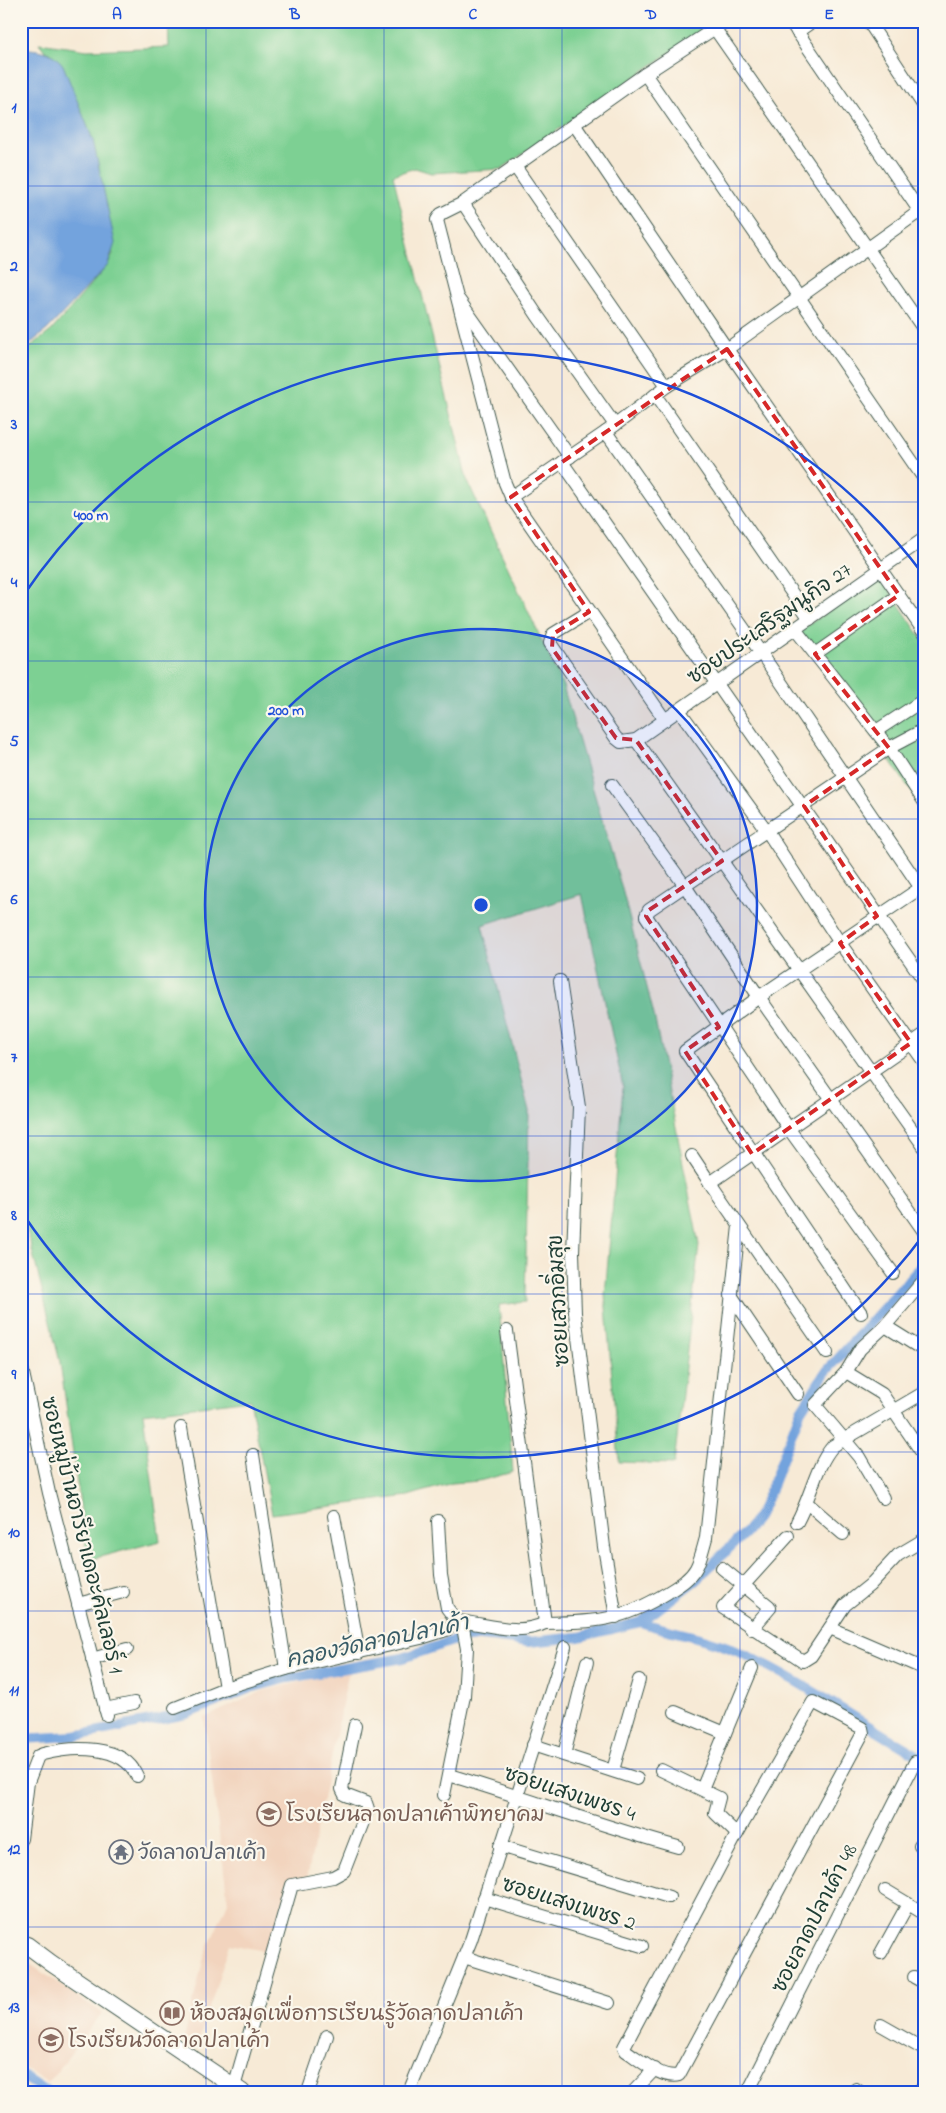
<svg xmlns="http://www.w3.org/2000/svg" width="946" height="2113" font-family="'Indie Flower','Playpen Sans Thai',sans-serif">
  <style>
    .built { fill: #f2d4be }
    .green { fill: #7dd093; stroke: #4e8664 }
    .water { fill: #73a3dd; stroke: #497088 }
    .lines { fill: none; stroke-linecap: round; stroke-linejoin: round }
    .canal { stroke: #73a3dd; stroke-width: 10 }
    .minor-casing { stroke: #3f574c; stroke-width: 14 }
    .major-casing { stroke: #3f574c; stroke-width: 18 }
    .minor { stroke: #fff; stroke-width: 12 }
    .major { stroke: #fff; stroke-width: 16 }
    .marked { fill: none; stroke: #d62828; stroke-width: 4; stroke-dasharray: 10 6; stroke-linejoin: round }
    .grid { fill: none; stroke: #1d4ed8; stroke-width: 1; stroke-opacity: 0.55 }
    .ring { fill: none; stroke: #1d4ed8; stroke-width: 2.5 }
    .labels { text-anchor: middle; stroke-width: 4.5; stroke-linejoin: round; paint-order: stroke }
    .street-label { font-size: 21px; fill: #1f3d34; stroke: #fbf7ec }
    .education-label { font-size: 21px; fill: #785e54; stroke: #fbf7ec; text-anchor: start }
    .worship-label { font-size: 21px; fill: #5b616d; stroke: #fbf7ec; text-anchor: start }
    .water-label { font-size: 22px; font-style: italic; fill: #385c67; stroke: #fbf7ec }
    .centre { fill: #1d4ed8; stroke: #fbf7ec; stroke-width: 2.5 }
    .ring-label { font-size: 15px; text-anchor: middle; font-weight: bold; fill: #1d4ed8; stroke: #fbf7ec; stroke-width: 4.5; stroke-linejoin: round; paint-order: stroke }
    .neatline { fill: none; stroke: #1d4ed8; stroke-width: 2 }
    .grid-label { font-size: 16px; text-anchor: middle; font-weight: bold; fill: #1d4ed8 }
  </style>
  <rect width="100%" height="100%" fill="#fbf7ec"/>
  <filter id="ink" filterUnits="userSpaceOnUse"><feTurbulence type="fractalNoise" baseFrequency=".02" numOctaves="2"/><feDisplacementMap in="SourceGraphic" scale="10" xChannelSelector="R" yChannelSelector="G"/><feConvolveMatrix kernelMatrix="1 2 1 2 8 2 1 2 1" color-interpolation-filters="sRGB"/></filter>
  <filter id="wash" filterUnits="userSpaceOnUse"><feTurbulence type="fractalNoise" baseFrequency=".0096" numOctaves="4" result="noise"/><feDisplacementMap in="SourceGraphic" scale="20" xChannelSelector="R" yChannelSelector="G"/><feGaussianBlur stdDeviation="1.12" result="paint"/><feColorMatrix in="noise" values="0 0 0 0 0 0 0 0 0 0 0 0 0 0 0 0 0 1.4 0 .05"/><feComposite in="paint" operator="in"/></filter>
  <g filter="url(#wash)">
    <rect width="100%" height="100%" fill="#f7ead6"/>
    <!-- built -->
    <g class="built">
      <polygon points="349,1670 307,1879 289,1881 269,1952 230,1944 196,2048 184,2039 204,1957 228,1902 204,1718 263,1691"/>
      <polygon points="21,1958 102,2013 48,2083 21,2066"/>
    </g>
    <!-- green -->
    <g class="green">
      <polygon points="168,21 716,21 501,169 431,173 415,168 393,175 467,480 563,686 622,889 654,1015 699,1245 674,1464 619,1462 605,1295 623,1087 582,894 482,925 529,1111 525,1302 499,1305 513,1472 479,1481 452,1483 408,1496 272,1514 250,1400 143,1413 160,1541 88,1560 60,1362 21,1206 21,354 51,331 108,265 113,254 52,54 45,51 39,43 87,50 169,47"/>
      <polygon points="879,575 925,643 925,811 800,631"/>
    </g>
    <!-- water -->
    <path class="water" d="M21,48C39,50 52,50 63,65L93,140L115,243L108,265L48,329L21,351Z"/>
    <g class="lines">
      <!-- canal -->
      <g class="canal">
        <path d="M641,1622C671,1633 703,1636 732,1649C801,1678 860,1724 925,1759"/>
        <polyline points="21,1739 75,1736 186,1714 250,1688 288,1678 403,1658 455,1640 483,1636 529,1642 579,1637 641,1622 696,1580 746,1532 759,1515 769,1494 800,1412 825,1373 925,1262"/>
        <polyline points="21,2075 47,2092"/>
      </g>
    </g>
  </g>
  <g filter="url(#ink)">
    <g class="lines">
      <!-- minor casing -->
      <g class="minor-casing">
        <g id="minor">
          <polyline points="790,21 925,219"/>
          <polyline points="868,21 925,108"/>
          <polyline points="715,29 925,331"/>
          <polyline points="797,32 813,21"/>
          <polyline points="645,74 925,480"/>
          <polyline points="574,124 727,349 925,633"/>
          <polyline points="514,165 667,386"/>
          <polyline points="463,203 537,315 615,425"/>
          <polyline points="459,300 570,457"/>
          <polyline points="655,395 810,619"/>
          <polyline points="606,432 761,653 925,894"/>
          <polyline points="562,462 925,982"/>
          <polyline points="511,497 606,432 667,386 727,349 920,211"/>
          <polyline points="589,612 553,634 550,643 616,738 621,742 636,740 925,538"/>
          <polyline points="795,629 889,748 925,803"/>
          <polyline points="815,654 899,595"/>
          <polyline points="679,710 767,831 840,943 925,1063"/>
          <polyline points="665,720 511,497 505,483 437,220 441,214 463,203 645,74 726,21"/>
          <polyline points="876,731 925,699"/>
          <polyline points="636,740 925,1148"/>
          <polyline points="612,785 685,886 759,997 925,1233"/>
          <polyline points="560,981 579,1107 573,1252 575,1313 604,1547 616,1617"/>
          <polyline points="692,1156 710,1183"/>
          <polyline points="893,1273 789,1129 646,916 649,910 889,748 925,729"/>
          <polyline points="731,1295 798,1394"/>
          <polyline points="861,1313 685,1051 759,997 925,885"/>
          <polyline points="885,1326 925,1351"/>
          <polyline points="507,1331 545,1623"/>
          <polyline points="827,1353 710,1183 925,1034"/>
          <polyline points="21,1364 49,1493 107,1715"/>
          <polyline points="846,1372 882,1394 925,1457"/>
          <polyline points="181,1428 225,1688"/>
          <polyline points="253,1455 286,1669"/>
          <polyline points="883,1498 859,1457 815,1405 846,1372 860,1349 885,1326 925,1279"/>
          <polyline points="807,1503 843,1534"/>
          <polyline points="334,1516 359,1653"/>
          <polyline points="438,1521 441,1575 447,1608 457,1621"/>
          <path d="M797,1522C811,1497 815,1467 833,1446L925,1392"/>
          <polyline points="788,1536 723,1608 803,1661 811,1656 845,1605 870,1585 898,1555 925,1539"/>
          <polyline points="722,1568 769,1606 770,1608 752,1629"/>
          <polyline points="78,1604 123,1592"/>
          <polyline points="830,1628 925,1669"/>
          <polyline points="92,1659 127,1649"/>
          <path d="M813,1702L862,1728L863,1733L679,2075C662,2080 639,2059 626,2051L624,2047L737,1834Z"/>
          <path d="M175,1708L225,1688L286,1669L421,1638L446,1630L457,1621C484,1623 518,1637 545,1623C597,1622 621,1621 667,1593C678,1586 690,1579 696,1568C701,1559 703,1548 706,1538L739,1226"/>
          <polyline points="105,1709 134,1703"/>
          <polyline points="675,1712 725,1733"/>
          <polyline points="533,1745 637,1779"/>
          <polyline points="564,1755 587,1662"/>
          <polyline points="613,1770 639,1680"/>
          <polyline points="661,1770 719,1798 715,1813 737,1834"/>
          <path d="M449,1775C526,1798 601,1826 678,1847"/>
          <polyline points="702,1789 752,1668"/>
          <polyline points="444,1795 464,1696 467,1649 462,1622"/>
          <path d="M21,1839L28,1782L38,1756L43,1754C73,1746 123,1744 137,1776"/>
          <polyline points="500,1846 669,1897"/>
          <polyline points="920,1846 925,1848"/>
          <polyline points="885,1890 925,1914"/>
          <polyline points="484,1898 642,1946"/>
          <polyline points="881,1953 908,1904"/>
          <polyline points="464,1957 609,2003"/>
          <polyline points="914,1977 925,1983"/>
          <polyline points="881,2025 925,2050"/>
          <polyline points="234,2087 292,1885 333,1877 344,1871 368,1809 366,1803 345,1795 342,1789 355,1725"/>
          <polyline points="856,2089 860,2092"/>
          <polyline points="308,2092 327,2036"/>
          <polyline points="409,2092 471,1940 565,1647"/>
          <polyline points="633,2092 655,2069"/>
          <polyline points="748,2092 915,1762"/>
          <polyline points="919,2092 925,2085"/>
        </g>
      </g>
      <!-- major casing -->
      <g class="major-casing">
        <polyline id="major" points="21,1943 27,1945 51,1963 242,2092"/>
      </g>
      <!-- minor -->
      <use href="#minor" class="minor"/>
      <!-- major -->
      <use href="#major" class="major"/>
    </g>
  </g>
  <!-- marked area -->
  <path class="marked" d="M727,349L899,595L815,654L889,748L804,806L877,916L840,943L911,1043L752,1154L685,1051L719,1027L646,916L649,910L722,861L636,740L616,738L552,648L553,634L589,612L511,497Z"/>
  <!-- grid -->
  <path class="grid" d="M206,21V2092M384,21V2092M562,21V2092M740,21V2092M21,186H925M21,344H925M21,502H925M21,661H925M21,819H925M21,977H925M21,1136H925M21,1294H925M21,1452H925M21,1611H925M21,1769H925M21,1927H925"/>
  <!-- distance rings -->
  <circle cx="481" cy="905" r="276" fill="#1d4ed8" fill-opacity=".12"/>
  <g class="ring">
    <circle cx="481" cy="905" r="276"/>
    <path d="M925 1233A552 552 0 0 1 23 1214M23 596A552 552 0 0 1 925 577"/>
  </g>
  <!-- icons -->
  <defs>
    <g id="school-ring" transform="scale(1.25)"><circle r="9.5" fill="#fbf7ec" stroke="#8d6e63" stroke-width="1.5"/><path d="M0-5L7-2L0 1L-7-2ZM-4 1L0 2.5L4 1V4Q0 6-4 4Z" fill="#8d6e63"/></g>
    <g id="temple-ring" transform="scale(1.25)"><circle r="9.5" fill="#fbf7ec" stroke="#6b7280" stroke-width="1.5"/><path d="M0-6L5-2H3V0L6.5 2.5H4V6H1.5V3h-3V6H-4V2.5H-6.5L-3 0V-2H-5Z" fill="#6b7280"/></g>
    <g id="library-ring" transform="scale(1.25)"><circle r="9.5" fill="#fbf7ec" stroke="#8d6e63" stroke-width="1.5"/><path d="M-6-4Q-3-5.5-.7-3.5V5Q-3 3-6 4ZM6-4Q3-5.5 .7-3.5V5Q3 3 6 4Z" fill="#8d6e63"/></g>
  </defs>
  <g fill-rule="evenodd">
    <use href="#school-ring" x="269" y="1814"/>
    <use href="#temple-ring" x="121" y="1852"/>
    <use href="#library-ring" x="172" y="2013"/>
    <use href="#school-ring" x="51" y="2040"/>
  </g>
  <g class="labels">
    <!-- street labels -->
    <g class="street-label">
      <text transform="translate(769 623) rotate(-35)" y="7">ซอยประเสริฐมนูกิจ 27</text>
      <text transform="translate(558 1301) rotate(-93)" y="7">ซอยเสวกอิ่มสุข</text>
      <text transform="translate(83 1535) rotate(76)" y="7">ซอยหมู่บ้านอารียาเดอะคัลเลอร์ 1</text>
      <text transform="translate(570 1793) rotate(18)" y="7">ซอยแสงเพชร 4</text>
      <text transform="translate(569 1903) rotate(17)" y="7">ซอยแสงเพชร 2</text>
      <text transform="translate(814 1918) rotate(-63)" y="7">ซอยลาดปลาเค้า 48</text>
    </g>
    <!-- education labels -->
    <g class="education-label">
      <text x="286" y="1821">โรงเรียนลาดปลาเค้าพิทยาคม</text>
      <text x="190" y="2020">ห้องสมุดเพื่อการเรียนรู้วัดลาดปลาเค้า</text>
      <text x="68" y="2047">โรงเรียนวัดลาดปลาเค้า</text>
    </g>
    <!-- worship labels -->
    <g class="worship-label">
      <text x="138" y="1859">วัดลาดปลาเค้า</text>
    </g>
    <!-- water labels -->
    <g class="water-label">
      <text transform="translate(377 1640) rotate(-12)" y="8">คลองวัดลาดปลาเค้า</text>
    </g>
  </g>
  <circle cx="481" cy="905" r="8" class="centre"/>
  <g class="ring-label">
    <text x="91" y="520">400 m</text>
    <text x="286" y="715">200 m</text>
  </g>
  <!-- margin -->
  <rect width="946" height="2113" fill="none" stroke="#fbf7ec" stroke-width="55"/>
  <rect x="28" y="28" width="890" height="2058" class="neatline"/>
  <g class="grid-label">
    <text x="117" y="19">A</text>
    <text x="295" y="19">B</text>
    <text x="473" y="19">C</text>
    <text x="651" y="19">D</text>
    <text x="829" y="19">E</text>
    <text x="14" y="112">1</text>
    <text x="14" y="271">2</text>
    <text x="14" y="429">3</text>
    <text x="14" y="587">4</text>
    <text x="14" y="746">5</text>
    <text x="14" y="904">6</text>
    <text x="14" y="1062">7</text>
    <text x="14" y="1220">8</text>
    <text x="14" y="1379">9</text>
    <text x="14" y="1537">10</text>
    <text x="14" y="1695">11</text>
    <text x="14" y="1854">12</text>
    <text x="14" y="2012">13</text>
  </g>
</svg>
